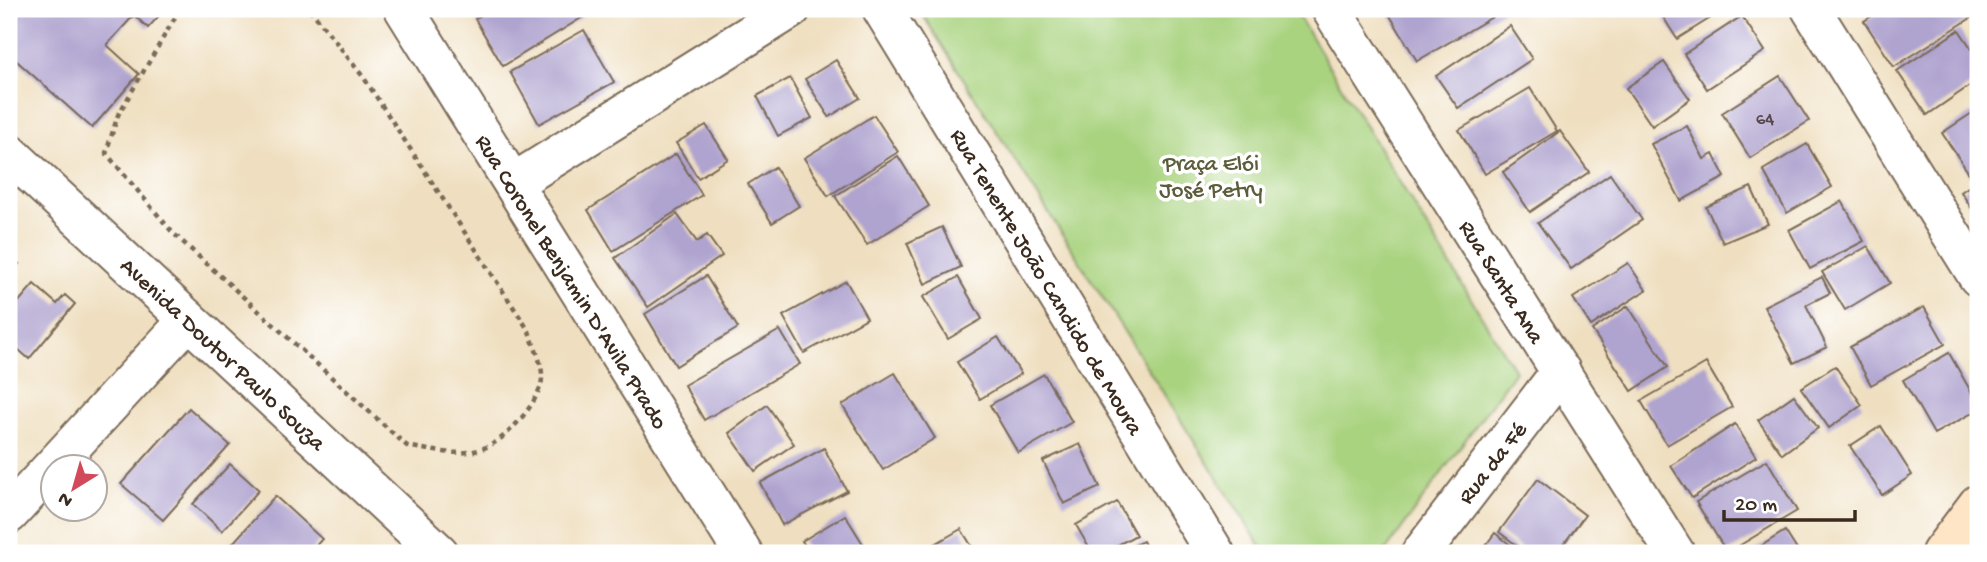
<svg xmlns="http://www.w3.org/2000/svg" width="1987" height="562" font-family="'Gochi Hand',sans-serif">
  <style>
    .green { fill: #a9d37f; stroke: #727e4e; stroke-width: 2 }
    .building { fill: #afa3cf }
    .lines { fill: none; stroke-linecap: round; stroke-linejoin: round }
    .street-casing { stroke: #7a6957; stroke-width: 42 }
    .secondary-casing { stroke: #7a6957; stroke-width: 42 }
    .path { stroke: #7a6957; stroke-width: 4.5; stroke-dasharray: 5 5; stroke-linecap: butt }
    .street { stroke: #fff; stroke-width: 38 }
    .secondary { stroke: #fee5c5; stroke-width: 38 }
    .labels { text-anchor: middle; stroke-width: 7; stroke-linejoin: round; paint-order: stroke }
    .number-label { font-size: 19px; fill: #58484a }
    .park-label { font-size: 23px; fill: #5c5d3b; stroke: #fff }
    .street-label { font-size: 23px; fill: #3b2a1e; stroke: #fff }
  </style>
  <rect width="100%" height="100%" fill="#fff"/>
  <filter id="ink" filterUnits="userSpaceOnUse"><feTurbulence type="fractalNoise" baseFrequency=".0143" numOctaves="2"/><feDisplacementMap in="SourceGraphic" scale="14" xChannelSelector="R" yChannelSelector="G"/><feConvolveMatrix kernelMatrix="1 2 1 2 8 2 1 2 1" color-interpolation-filters="sRGB"/></filter>
  <filter id="wash" filterUnits="userSpaceOnUse"><feTurbulence type="fractalNoise" baseFrequency=".00686" numOctaves="4" result="noise"/><feDisplacementMap in="SourceGraphic" scale="28" xChannelSelector="R" yChannelSelector="G"/><feGaussianBlur stdDeviation="1.57" result="paint"/><feColorMatrix in="noise" values="0 0 0 0 0 0 0 0 0 0 0 0 0 0 0 0 0 1.4 0 .05"/><feComposite in="paint" operator="in"/></filter>
  <g filter="url(#wash)">
    <rect width="100%" height="100%" fill="#efdfc0"/>
    <!-- green -->
    <polygon class="green" points="919,9 1294,9 1515,371 1384,553 1265,553"/>
    <g id="blocks">
      <!-- building -->
      <g class="building">
        <polygon points="9,9 165,9 148,28 134,15 107,45 139,74 92,128 9,54"/>
        <polygon points="491,9 578,9 583,17 503,66 475,19"/>
        <polygon points="1386,9 1506,9 1417,61"/>
        <polygon points="1658,9 1725,9 1677,39"/>
        <polygon points="1883,9 1965,9 1971,18 1894,67 1864,21"/>
        <polygon points="1742,16 1765,51 1707,89 1684,54"/>
        <polygon points="1510,26 1532,59 1458,108 1436,76"/>
        <polygon points="584,30 614,82 539,124 510,72"/>
        <polygon points="1959,30 1978,58 1978,80 1927,115 1897,71"/>
        <polygon points="836,60 860,98 829,117 805,79"/>
        <polygon points="1664,62 1690,99 1652,126 1626,88"/>
        <polygon points="1780,76 1809,121 1750,158 1722,113"/>
        <polygon points="790,78 812,118 778,136 757,96"/>
        <polygon points="1530,88 1557,131 1485,174 1459,130"/>
        <polygon points="1978,109 1978,174 1972,178 1942,133"/>
        <polygon points="874,115 898,152 828,196 804,158"/>
        <polygon points="706,125 728,159 698,178 676,143"/>
        <polygon points="1687,126 1704,159 1713,154 1725,177 1681,201 1651,144"/>
        <polygon points="1560,131 1589,172 1530,212 1503,172"/>
        <polygon points="1807,144 1832,187 1787,213 1763,170"/>
        <polygon points="676,154 702,195 613,251 588,210"/>
        <polygon points="898,156 929,206 867,245 835,196"/>
        <polygon points="775,167 799,206 772,223 748,184"/>
        <polygon points="1610,174 1642,220 1571,269 1538,223"/>
        <polygon points="1978,180 1978,218 1961,192"/>
        <polygon points="1751,187 1768,224 1723,243 1706,207"/>
        <polygon points="1842,201 1864,241 1810,269 1789,230"/>
        <polygon points="677,214 697,242 707,235 722,256 648,307 615,258"/>
        <polygon points="942,227 961,267 925,284 907,243"/>
        <polygon points="1868,246 1890,283 1845,310 1822,272"/>
        <polygon points="9,256 19,264 9,276"/>
        <polygon points="1628,263 1646,290 1591,326 1573,298"/>
        <polygon points="706,276 738,328 676,366 645,314"/>
        <polygon points="958,277 982,319 948,339 923,297"/>
        <polygon points="1822,277 1830,293 1806,305 1827,347 1794,363 1764,306"/>
        <polygon points="846,281 867,318 804,353 783,316"/>
        <polygon points="34,284 57,304 65,295 75,304 29,359 9,341 9,313"/>
        <polygon points="1628,306 1668,367 1632,391 1592,330"/>
        <polygon points="1924,307 1945,344 1871,385 1850,347"/>
        <polygon points="780,330 800,364 704,420 684,385"/>
        <polygon points="998,337 1021,374 980,399 957,362"/>
        <polygon points="1949,353 1978,404 1978,410 1934,434 1903,380"/>
        <polygon points="1706,363 1732,407 1667,445 1641,401"/>
        <polygon points="1835,366 1862,405 1829,428 1801,388"/>
        <polygon points="895,373 935,438 883,470 842,405"/>
        <polygon points="1044,374 1072,422 1018,453 990,405"/>
        <polygon points="1794,395 1818,428 1782,454 1758,420"/>
        <polygon points="767,405 794,444 755,471 729,433"/>
        <polygon points="189,408 230,445 163,520 121,484"/>
        <polygon points="1735,424 1756,457 1692,498 1671,466"/>
        <polygon points="1881,426 1912,475 1882,495 1850,446"/>
        <polygon points="1080,444 1100,487 1064,504 1043,461"/>
        <polygon points="824,448 847,491 782,525 760,483"/>
        <polygon points="1767,460 1797,511 1727,553 1696,502"/>
        <polygon points="230,464 259,490 222,531 193,504"/>
        <polygon points="1538,479 1585,515 1557,553 1527,553 1499,532"/>
        <polygon points="275,496 322,539 309,553 224,553"/>
        <polygon points="1117,502 1136,535 1103,553 1092,553 1076,525"/>
        <polygon points="845,515 865,547 855,553 810,553 802,541"/>
        <polygon points="961,529 976,553 931,553 928,548"/>
        <polygon points="1785,531 1799,553 1750,553"/>
        <polygon points="1495,533 1521,553 1480,553"/>
        <polygon points="1143,541 1149,553 1117,553"/>
      </g>
    </g>
  </g>
  <g filter="url(#ink)">
    <use href="#blocks" fill-opacity="0" stroke="#7a6957" stroke-width="2"/>
    <g class="lines">
      <!-- street casing -->
      <g class="street-casing">
        <g id="street">
          <polyline points="404,9 743,553"/>
          <polyline points="882,9 1215,553"/>
          <polyline points="1331,9 1675,553"/>
          <polyline points="1811,9 1978,277"/>
          <polyline points="9,153 439,553"/>
          <polyline points="513,183 791,9"/>
          <polyline points="9,514 188,320"/>
          <polyline points="1421,553 1561,371"/>
        </g>
      </g>
      <!-- secondary casing -->
      <g class="secondary-casing">
        <polyline id="secondary" points="1941,553 1978,504"/>
      </g>
      <!-- path -->
      <path class="path" d="M180,9L118,115L106,153L173,233L407,446C459,456 487,461 523,416C530,408 542,389 542,378C543,364 533,344 529,331L364,78L310,9"/>
      <!-- street -->
      <use href="#street" class="street"/>
      <!-- secondary -->
      <use href="#secondary" class="secondary"/>
    </g>
  </g>
  <g class="labels">
    <!-- number labels -->
    <g class="number-label">
      <text x="1765" y="124">64</text>
    </g>
    <!-- park labels -->
    <g class="park-label">
      <text x="1211" y="170">Praça Elói<tspan x="1211" dy="26">José Petry</tspan></text>
    </g>
    <!-- street labels -->
    <g class="street-label">
      <text transform="translate(573 281) rotate(58)" y="8">Rua Coronel Benjamin D'Avila Prado</text>
      <text transform="translate(1048 281) rotate(59)" y="8">Rua Tenente João Candido de Moura</text>
      <text transform="translate(1503 281) rotate(58)" y="8">Rua Santa Ana</text>
      <text transform="translate(224 353) rotate(43)" y="8">Avenida Doutor Paulo Souza</text>
      <text transform="translate(1491 462) rotate(-52)" y="8">Rua da Fé</text>
    </g>
  </g>
  <!-- margin -->
  <rect width="1987" height="562" fill="none" stroke="#fff" stroke-width="35"/>
  <!-- north arrow -->
  <g transform="translate(74 488) rotate(217)"><circle r="33" fill="#ffffff" stroke="#b1aaa5" stroke-width="2"/>
  <path d="M0-5L12 26L0 18L-12 26Z" fill="#d1495b"/>
  <text y="-10" font-size="19" font-weight="bold" text-anchor="middle" fill="#3b2a1e">N</text>
  </g>
  <!-- scale -->
  <path d="M1724 510v10h131v-10" fill="none" stroke="#3b2a1e" stroke-width="3.5"/>
  <text x="1735" y="510" font-size="21" fill="#3b2a1e" stroke="#ffffff" stroke-width="5" paint-order="stroke">20 m</text>
</svg>
